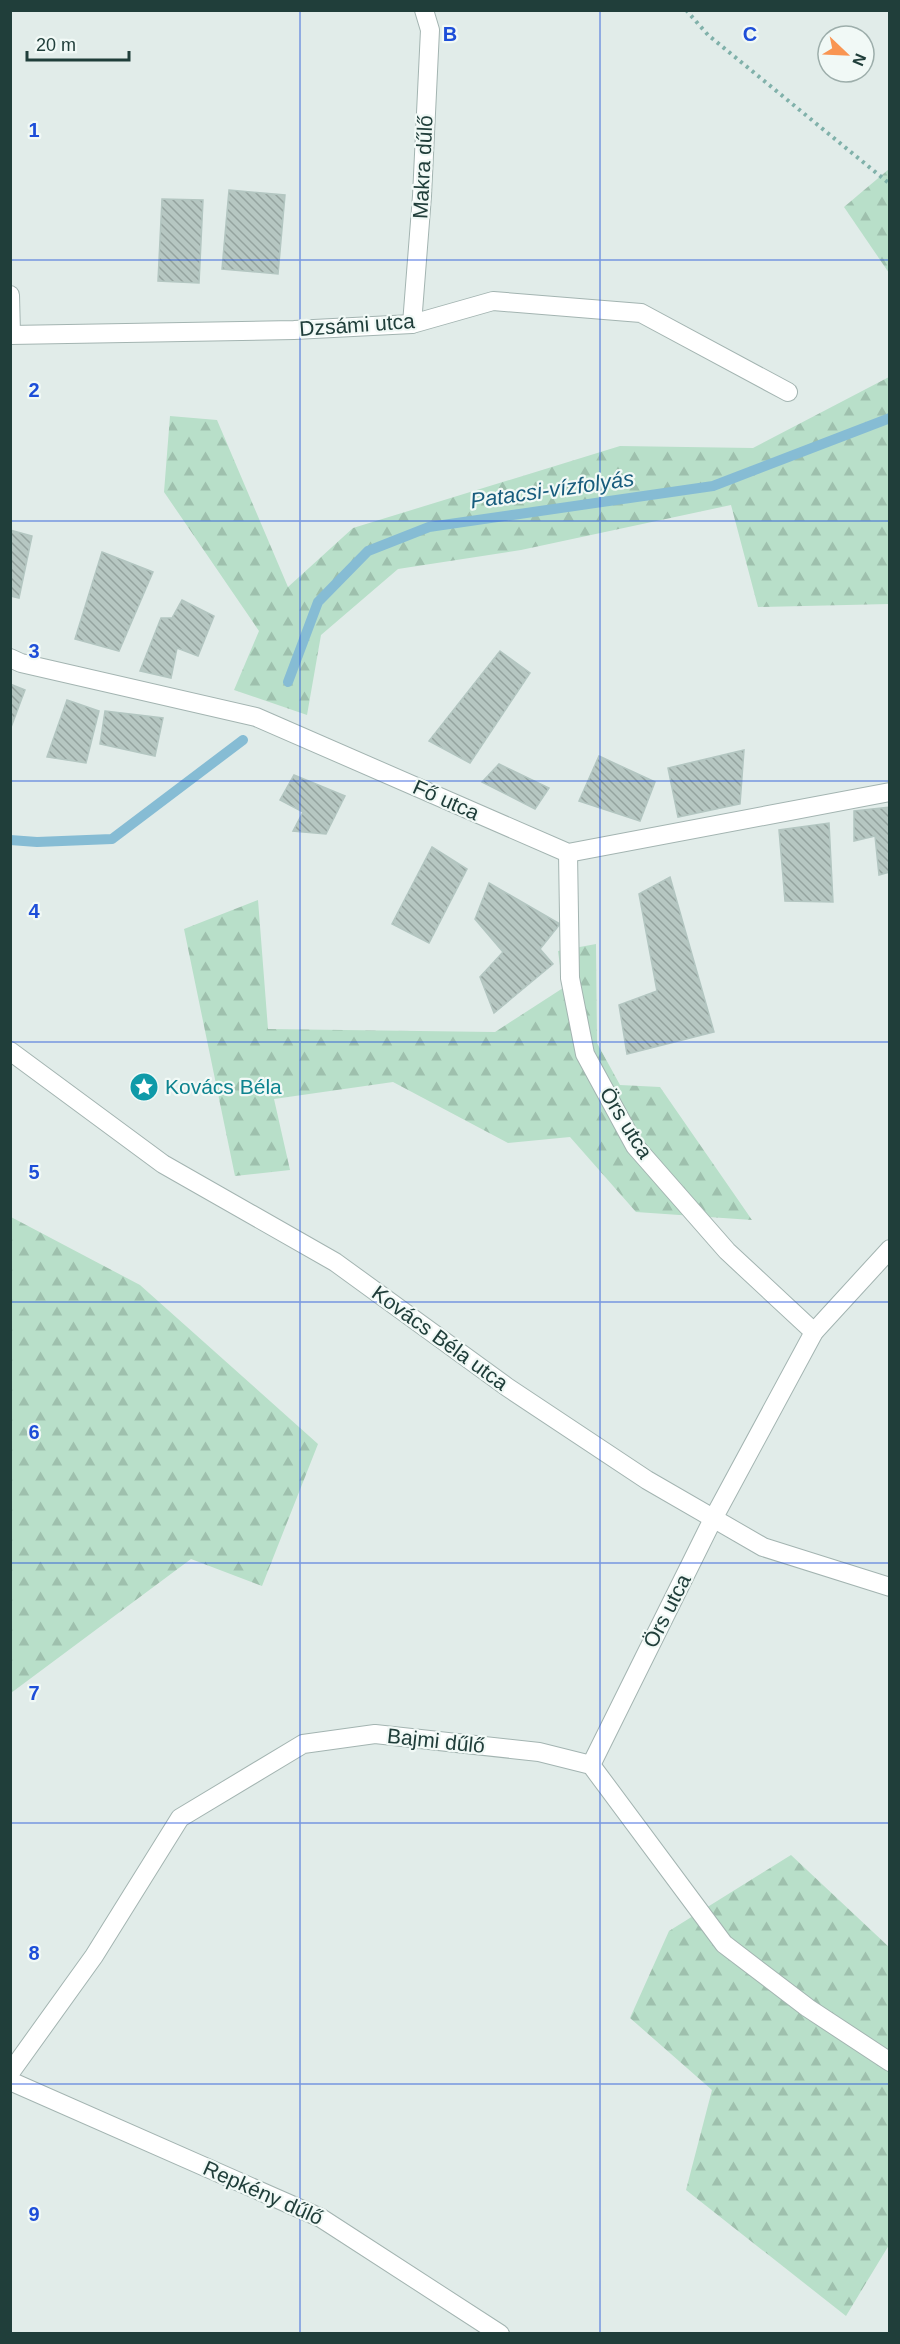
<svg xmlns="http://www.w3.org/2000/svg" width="900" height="2344" font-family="Arial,sans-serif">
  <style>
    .forest { fill: url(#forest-firs) }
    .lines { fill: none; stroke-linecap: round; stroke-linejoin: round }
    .stream { stroke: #86bcd4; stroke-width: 10 }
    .building { fill: url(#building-back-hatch); stroke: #b3c6c1; stroke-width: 1.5 }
    .minor-casing { stroke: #a3b4b1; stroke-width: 20 }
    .path { stroke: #80b1aa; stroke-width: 4; stroke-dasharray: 3 4.5; stroke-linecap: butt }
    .minor { stroke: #fff; stroke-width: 18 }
    .grid { fill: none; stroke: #1d4ed8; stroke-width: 1.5; stroke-opacity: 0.55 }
    .labels { text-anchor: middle; stroke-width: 4.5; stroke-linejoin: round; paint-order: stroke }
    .street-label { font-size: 21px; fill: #203e3a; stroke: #f1f9f6 }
    .culture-label { font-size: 21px; fill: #0d838f; stroke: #f1f9f6; text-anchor: start }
    .water-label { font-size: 22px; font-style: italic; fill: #175c7d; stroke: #f1f9f6 }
    .grid-label { font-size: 20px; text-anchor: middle; font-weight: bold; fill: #1d4ed8; stroke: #f1f9f6; stroke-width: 4.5; stroke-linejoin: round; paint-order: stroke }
  </style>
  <defs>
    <pattern id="forest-firs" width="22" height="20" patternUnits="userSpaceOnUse" patternTransform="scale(1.5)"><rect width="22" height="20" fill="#b8dfc9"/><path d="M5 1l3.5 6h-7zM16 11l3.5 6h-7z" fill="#9ec0ad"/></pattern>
    <pattern id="building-back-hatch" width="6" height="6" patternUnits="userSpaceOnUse" patternTransform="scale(1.5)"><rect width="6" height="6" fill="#b6c7c2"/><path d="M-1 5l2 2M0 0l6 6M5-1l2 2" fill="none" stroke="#94a39f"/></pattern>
  </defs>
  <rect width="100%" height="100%" fill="#e1ece9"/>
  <!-- forest -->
  <g class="forest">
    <polygon points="889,169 889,273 844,207"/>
    <polygon points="889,377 889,604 758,607 731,505 521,550 398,569 321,635 307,715 234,690 259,631 164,492 170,416 217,420 288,587 353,528 620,446 753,448"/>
    <polygon points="258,900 268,1029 495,1032 563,988 558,951 596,944 597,1043 620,1085 660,1087 752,1220 636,1212 570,1137 508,1143 393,1082 274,1099 290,1170 235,1176 184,929"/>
    <polygon points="11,1217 140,1285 318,1444 262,1586 191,1559 11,1693"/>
    <polygon points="791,1855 889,1947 889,2245 846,2316 686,2190 712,2090 630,2018 669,1931"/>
  </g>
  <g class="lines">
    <!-- stream -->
    <g class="stream">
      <polyline points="288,682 318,602 368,551 429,527 713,486 890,418"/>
      <polyline points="10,840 37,842 112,839 243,740"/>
    </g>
  </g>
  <!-- building -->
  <g class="building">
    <polygon points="229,190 285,195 278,274 222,269"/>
    <polygon points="162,199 203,200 199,283 158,281"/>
    <polygon points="10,530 32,536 19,598 10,596"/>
    <polygon points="102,552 153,572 119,651 75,639"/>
    <polygon points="182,600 214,616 198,656 177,648 171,678 140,671 161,618 172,618"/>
    <polygon points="500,651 530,673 470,763 429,741"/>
    <polygon points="10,684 25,690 10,730"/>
    <polygon points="67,700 99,711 86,763 47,757"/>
    <polygon points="105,711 163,718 155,756 100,744"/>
    <polygon points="744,750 740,804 678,817 668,768"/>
    <polygon points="599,756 655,782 640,821 579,801"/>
    <polygon points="499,764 549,788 535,809 482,782"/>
    <polygon points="294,775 345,796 326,834 293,831 303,812 280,800"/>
    <polygon points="890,807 890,872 879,875 875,836 854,841 854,811"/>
    <polygon points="829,823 833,902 785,901 779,830"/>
    <polygon points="432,847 467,869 429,943 392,924"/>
    <polygon points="670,877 714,1032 627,1054 619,1005 657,991 639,894"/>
    <polygon points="489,883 560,924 540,949 553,964 494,1013 480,977 503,952 475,919"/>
  </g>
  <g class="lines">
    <!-- minor casing -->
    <g class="minor-casing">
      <g id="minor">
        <polyline points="10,295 11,335"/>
        <polyline points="412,324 422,196 430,30 424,10"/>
        <polyline points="10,335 294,330 412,324 493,301 641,313 788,392"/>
        <polyline points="10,658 21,663 256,717 568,853 890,792"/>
        <polyline points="568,853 570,978 585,1054 635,1146 727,1251 814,1332"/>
        <polyline points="10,1051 163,1164 335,1262 507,1387 647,1480 763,1547 890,1587"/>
        <polyline points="591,1765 713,1519 814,1332 890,1249"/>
        <polyline points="10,2073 94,1956 180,1818 303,1744 375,1734 539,1752 591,1765 724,1944 808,2008 890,2062"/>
        <polyline points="10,2081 321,2218 500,2334"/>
      </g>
    </g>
    <!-- path -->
    <polyline class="path" points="686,10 708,35 890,184"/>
    <!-- minor -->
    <use href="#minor" class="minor"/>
  </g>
  <!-- grid -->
  <path class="grid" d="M300,10V2334M600,10V2334M10,260H890M10,521H890M10,781H890M10,1042H890M10,1302H890M10,1563H890M10,1823H890M10,2084H890"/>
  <!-- icons -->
  <defs>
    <g id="sight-disc" transform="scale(1.5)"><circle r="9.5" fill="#0f9aa8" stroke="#f1f9f6"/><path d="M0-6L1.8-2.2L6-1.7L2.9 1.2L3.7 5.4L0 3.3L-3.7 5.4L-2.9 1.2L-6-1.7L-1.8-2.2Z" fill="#fff"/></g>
  </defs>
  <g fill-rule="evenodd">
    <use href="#sight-disc" x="144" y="1087"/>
  </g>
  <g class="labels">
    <!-- street labels -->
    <g class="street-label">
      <text transform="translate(423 167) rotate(-87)" y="7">Makra dűlő</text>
      <text transform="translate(357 325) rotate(-4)" y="7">Dzsámi utca</text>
      <text transform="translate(446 800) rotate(24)" y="7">Fő utca</text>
      <text transform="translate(626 1123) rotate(58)" y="7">Örs utca</text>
      <text transform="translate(440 1338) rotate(36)" y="7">Kovács Béla utca</text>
      <text transform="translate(667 1611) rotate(-63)" y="7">Örs utca</text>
      <text transform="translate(436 1741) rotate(6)" y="7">Bajmi dűlő</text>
      <text transform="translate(263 2193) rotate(24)" y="7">Repkény dűlő</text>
    </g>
    <!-- culture labels -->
    <g class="culture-label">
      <text x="165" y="1094">Kovács Béla</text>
    </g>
    <!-- water labels -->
    <g class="water-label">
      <text transform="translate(552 489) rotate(-8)" y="8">Patacsi-vízfolyás</text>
    </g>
  </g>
  <g class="grid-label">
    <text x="450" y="41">B</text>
    <text x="750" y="41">C</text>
    <text x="34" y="137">1</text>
    <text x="34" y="397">2</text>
    <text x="34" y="658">3</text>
    <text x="34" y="918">4</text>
    <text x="34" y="1179">5</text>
    <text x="34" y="1439">6</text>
    <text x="34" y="1700">7</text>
    <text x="34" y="1960">8</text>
    <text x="34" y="2221">9</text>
  </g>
  <!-- border -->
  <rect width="900" height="2344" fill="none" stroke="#203e3a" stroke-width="24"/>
  <!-- north arrow -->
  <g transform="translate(846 54) rotate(113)"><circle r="28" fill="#f1f9f6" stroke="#9daeab" stroke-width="1.5"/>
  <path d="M0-4.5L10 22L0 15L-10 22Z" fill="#f99552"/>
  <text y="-9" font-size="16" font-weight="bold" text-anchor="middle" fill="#203e3a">N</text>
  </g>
  <!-- scale -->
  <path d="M27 51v9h102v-9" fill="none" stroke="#203e3a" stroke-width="3"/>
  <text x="36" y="51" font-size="18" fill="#203e3a" stroke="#f1f9f6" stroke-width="4.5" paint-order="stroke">20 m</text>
</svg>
